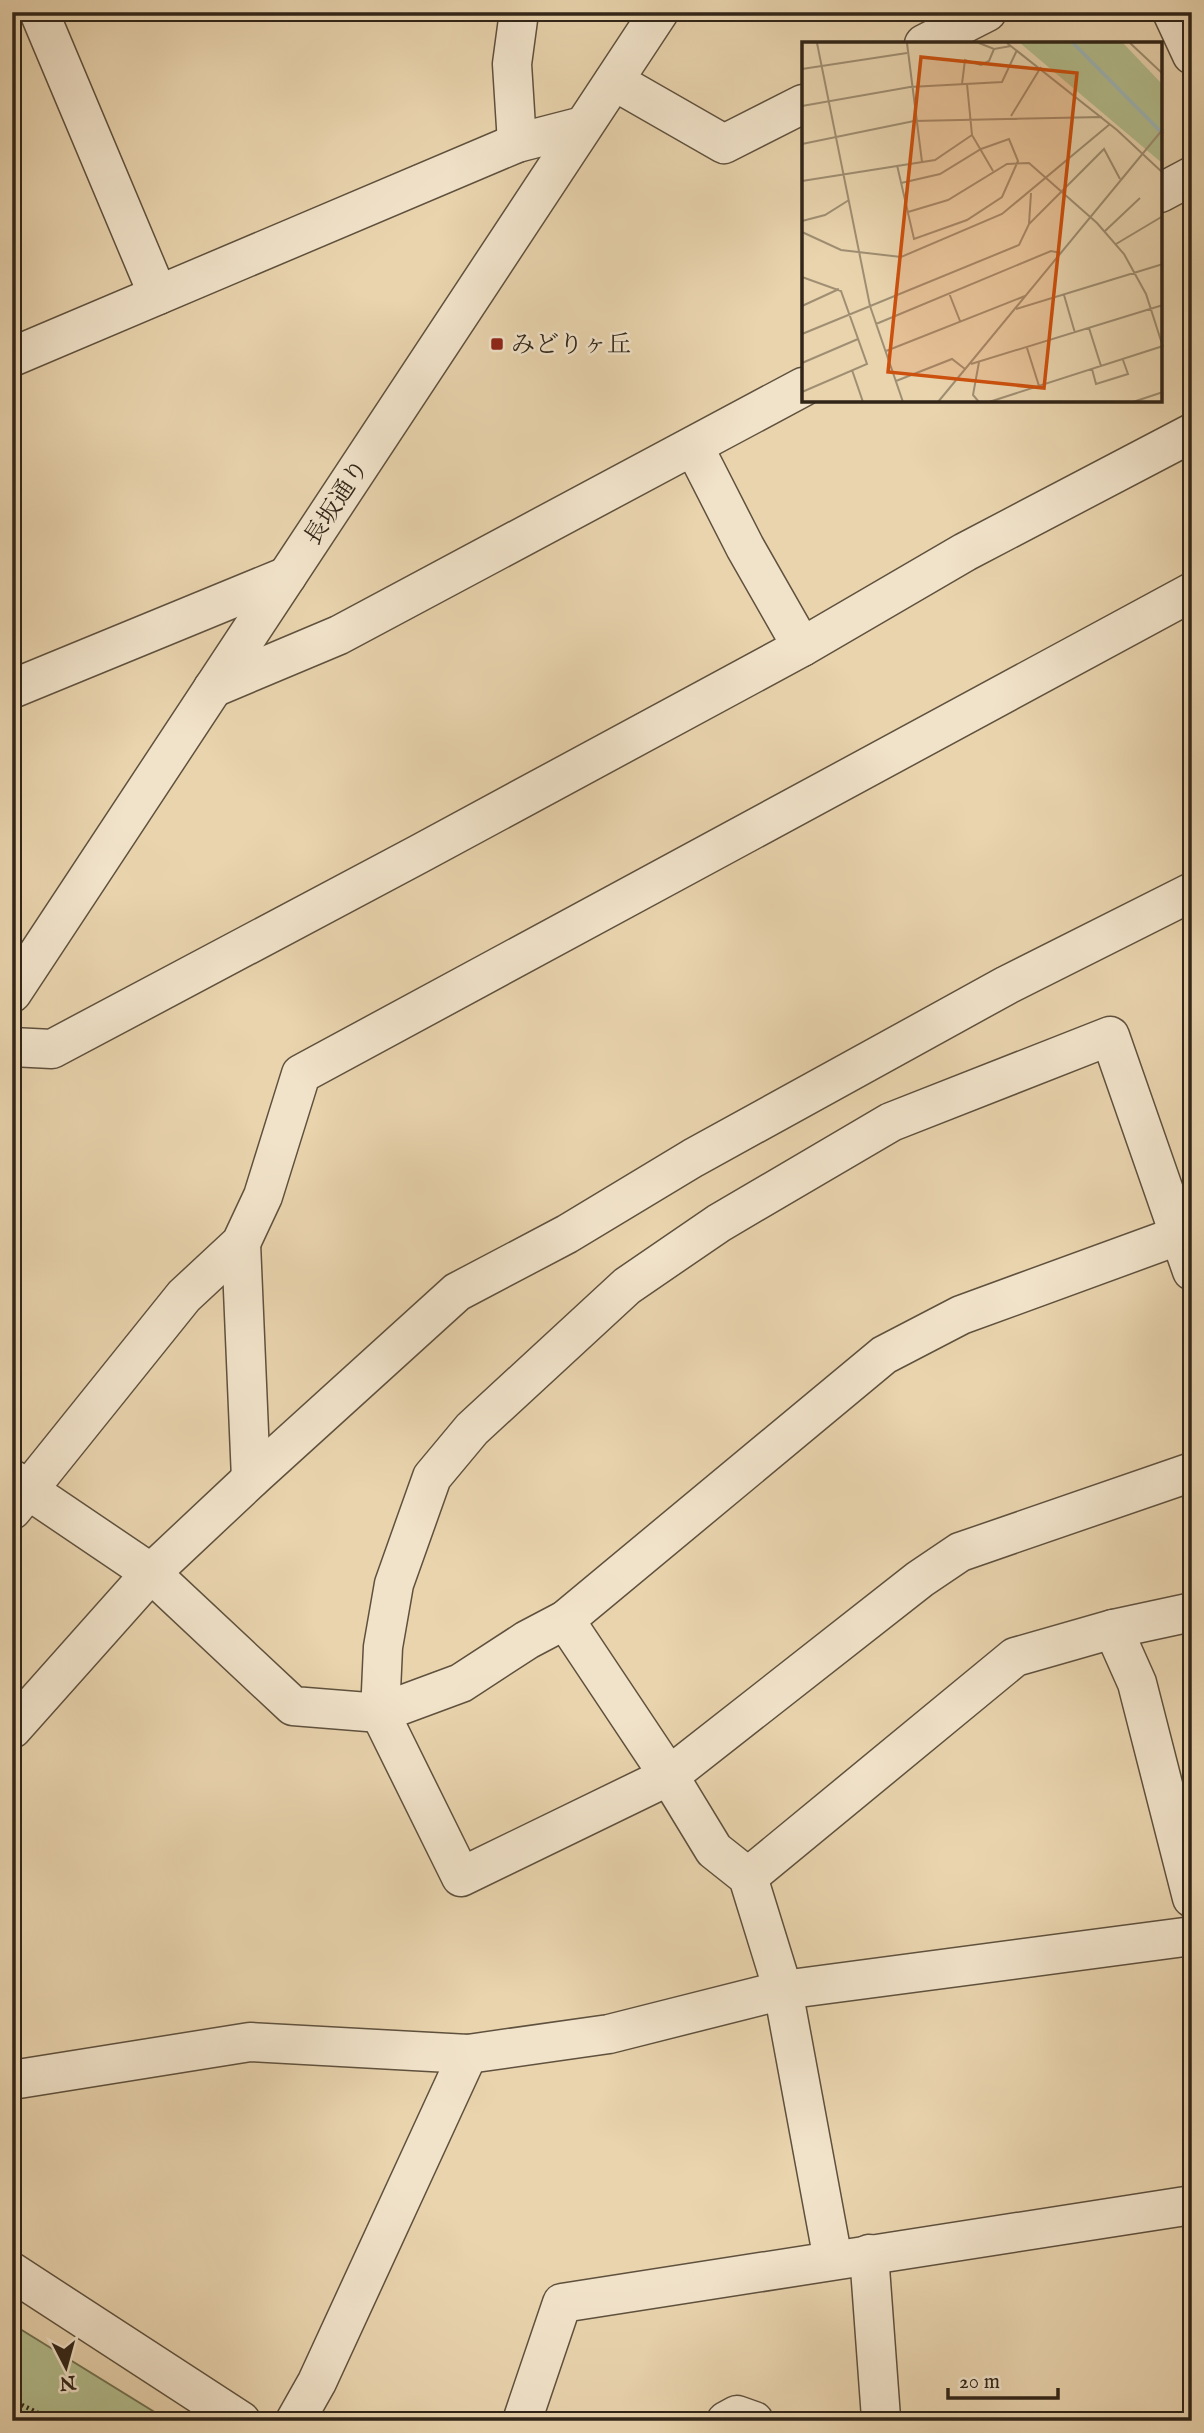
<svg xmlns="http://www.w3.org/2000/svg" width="1204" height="2433" font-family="'IM FELL English','Noto Serif JP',serif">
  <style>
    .green { fill: #b3bd8d; stroke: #727152; stroke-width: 2 }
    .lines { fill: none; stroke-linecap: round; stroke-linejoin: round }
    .minor-casing { stroke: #5f513e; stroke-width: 41 }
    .path { stroke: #312518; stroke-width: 4.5; stroke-dasharray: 2 3.5; stroke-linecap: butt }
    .minor { stroke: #f1e3ca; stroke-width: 38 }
    .poi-dot { fill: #8f2418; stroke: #f1e3ca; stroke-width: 2.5 }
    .labels { text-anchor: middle; stroke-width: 5; stroke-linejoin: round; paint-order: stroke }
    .poi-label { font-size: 24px; fill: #312518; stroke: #f1e3ca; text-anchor: start }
    .street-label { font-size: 24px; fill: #312518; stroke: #f1e3ca }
    .inset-river { fill: none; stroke: #9db5b6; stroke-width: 3.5 }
    .inset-road { fill: none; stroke: #9f8e72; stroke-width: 2 }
    .view { fill: #cd510e; fill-opacity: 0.15; stroke: #cd510e; stroke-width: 3.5 }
    .inset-edge { fill: none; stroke: #312518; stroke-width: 3.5 }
  </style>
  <rect width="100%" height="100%" fill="#e9d4ae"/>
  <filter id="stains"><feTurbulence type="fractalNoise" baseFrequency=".00286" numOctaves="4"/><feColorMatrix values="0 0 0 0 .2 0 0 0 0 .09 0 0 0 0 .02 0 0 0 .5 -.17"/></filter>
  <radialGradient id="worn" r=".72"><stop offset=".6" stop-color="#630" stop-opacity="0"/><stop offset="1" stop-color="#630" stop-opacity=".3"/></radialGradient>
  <!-- green -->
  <polygon class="green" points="12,2324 169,2421 12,2421"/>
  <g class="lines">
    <!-- minor casing -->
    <g class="minor-casing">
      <g id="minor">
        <polyline points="39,12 158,295"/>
        <polyline points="1172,12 1192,55"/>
        <polyline points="924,44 987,12"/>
        <polyline points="614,81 724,144 803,104"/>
        <polyline points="517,143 512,64 519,12"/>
        <polyline points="1160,193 1192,176"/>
        <polyline points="12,357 517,143 583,126"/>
        <polyline points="694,447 745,547 802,647"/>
        <polyline points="213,688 339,635 803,387"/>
        <polyline points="12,689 287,576"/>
        <polyline points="12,993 659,12"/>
        <polyline points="12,1047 52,1049 419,854 802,647 965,552 1192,433"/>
        <polyline points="241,1243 251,1479"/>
        <polyline points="1192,1271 1110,1036 891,1122 719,1223 627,1286 472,1429 432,1477 394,1584 383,1647 380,1713 461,1877 669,1776 920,1579 960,1552 1192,1472"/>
        <polyline points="12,1479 151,1573 293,1706 380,1713 461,1683 527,1640 565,1620 884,1355 961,1315 1180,1235"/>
        <polyline points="12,1510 184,1296 241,1243 263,1196 301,1074 1192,592"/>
        <polyline points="565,1620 669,1776 714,1850 748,1877 783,1990 833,2260"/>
        <polyline points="1113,1629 1137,1683 1192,1898"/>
        <polyline points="12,1729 151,1573 251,1479 457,1292 567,1234 693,1158 1007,985 1192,892"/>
        <polyline points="748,1877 1015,1657 1113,1629 1192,1612"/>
        <polyline points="12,2080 250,2042 468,2054 609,2034 783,1990 1192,1936"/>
        <polyline points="869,2254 881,2418 878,2421"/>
        <polyline points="12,2272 241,2421"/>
        <polyline points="295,2421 317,2382 468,2054"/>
        <polyline points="522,2421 562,2303 1192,2205"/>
        <polyline points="726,2421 737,2415 754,2421"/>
      </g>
    </g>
    <!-- path -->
    <polyline class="path" points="12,2400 46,2417 60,2421"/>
    <!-- minor -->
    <use href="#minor" class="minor"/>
  </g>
  <!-- markers -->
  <rect class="poi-dot" x="490" y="337" width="14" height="14" rx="3.5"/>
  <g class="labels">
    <!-- poi labels -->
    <g class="poi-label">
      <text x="511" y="352">みどりヶ丘</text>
    </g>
    <!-- street labels -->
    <g class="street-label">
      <text transform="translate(336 502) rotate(-57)" y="8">長坂通り</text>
    </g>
  </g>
  <!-- overview -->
  <g transform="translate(802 42)">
    <rect width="360" height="360" fill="#e9d4ae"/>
    <path d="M218,1H321L360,42V121Z" fill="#b3bd8d"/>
    <path class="inset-river" d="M271,1L361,92"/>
    <path class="inset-road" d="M15,1L68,264L101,360M105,1L120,120M177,1L192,7L209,4M205,1L315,88L361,131M328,1L361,32M0,27L105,11M160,42L163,18L179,23L187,19L192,7M165,42L170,93L191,129M0,64L108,45L200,40L215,8M209,74L239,25M0,102L112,79L300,75M95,123L112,197L165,178L200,155L216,119L207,97L179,107L138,132L99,141M0,139L133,118L170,93M106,170L146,158L205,122L227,121L295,181L322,212L344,252L361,305M0,179L23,173L47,158M227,182L229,151M303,189L338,156M0,190L39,208L99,215L200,172L308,82M314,202L361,174M0,235L39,249L65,322L0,350M147,251L158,279M262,253L273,291M0,264L37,247M214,267L361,222M74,282L249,209L259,211M287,286L299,324M0,292L217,203L227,182L302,107L318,137M225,306L237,344M84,309L223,254M177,320L171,353L177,360M0,321L56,297M169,322L361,263M290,327L294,342L326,332L321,318M50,328L61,360M94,339L150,317L163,327M136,360L361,87M187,360L361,304M331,360L361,350"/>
    <path class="view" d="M119,15L275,31L242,346L86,330Z"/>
    <rect width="360" height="360" class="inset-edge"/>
  </g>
  <!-- margin -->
  <rect width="1204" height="2433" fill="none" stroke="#e9d4ae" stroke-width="42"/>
  <rect x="14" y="14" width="1176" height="2405" fill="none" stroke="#312518" stroke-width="3.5"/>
  <rect x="21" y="21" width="1162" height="2391" fill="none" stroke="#312518" stroke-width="2"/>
  <!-- north arrow -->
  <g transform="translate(66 2367) rotate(174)" stroke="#f1e3ca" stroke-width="5" paint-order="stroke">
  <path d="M0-5L12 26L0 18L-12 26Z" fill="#312518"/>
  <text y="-10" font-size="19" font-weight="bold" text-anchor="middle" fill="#312518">N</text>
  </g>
  <!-- scale -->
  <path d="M948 2388v10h110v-10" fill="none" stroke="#312518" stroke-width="3.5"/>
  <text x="959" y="2388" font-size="21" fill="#312518" stroke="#f1e3ca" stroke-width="5" paint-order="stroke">20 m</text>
  <rect width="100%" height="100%" filter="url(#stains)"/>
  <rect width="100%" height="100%" fill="url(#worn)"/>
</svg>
